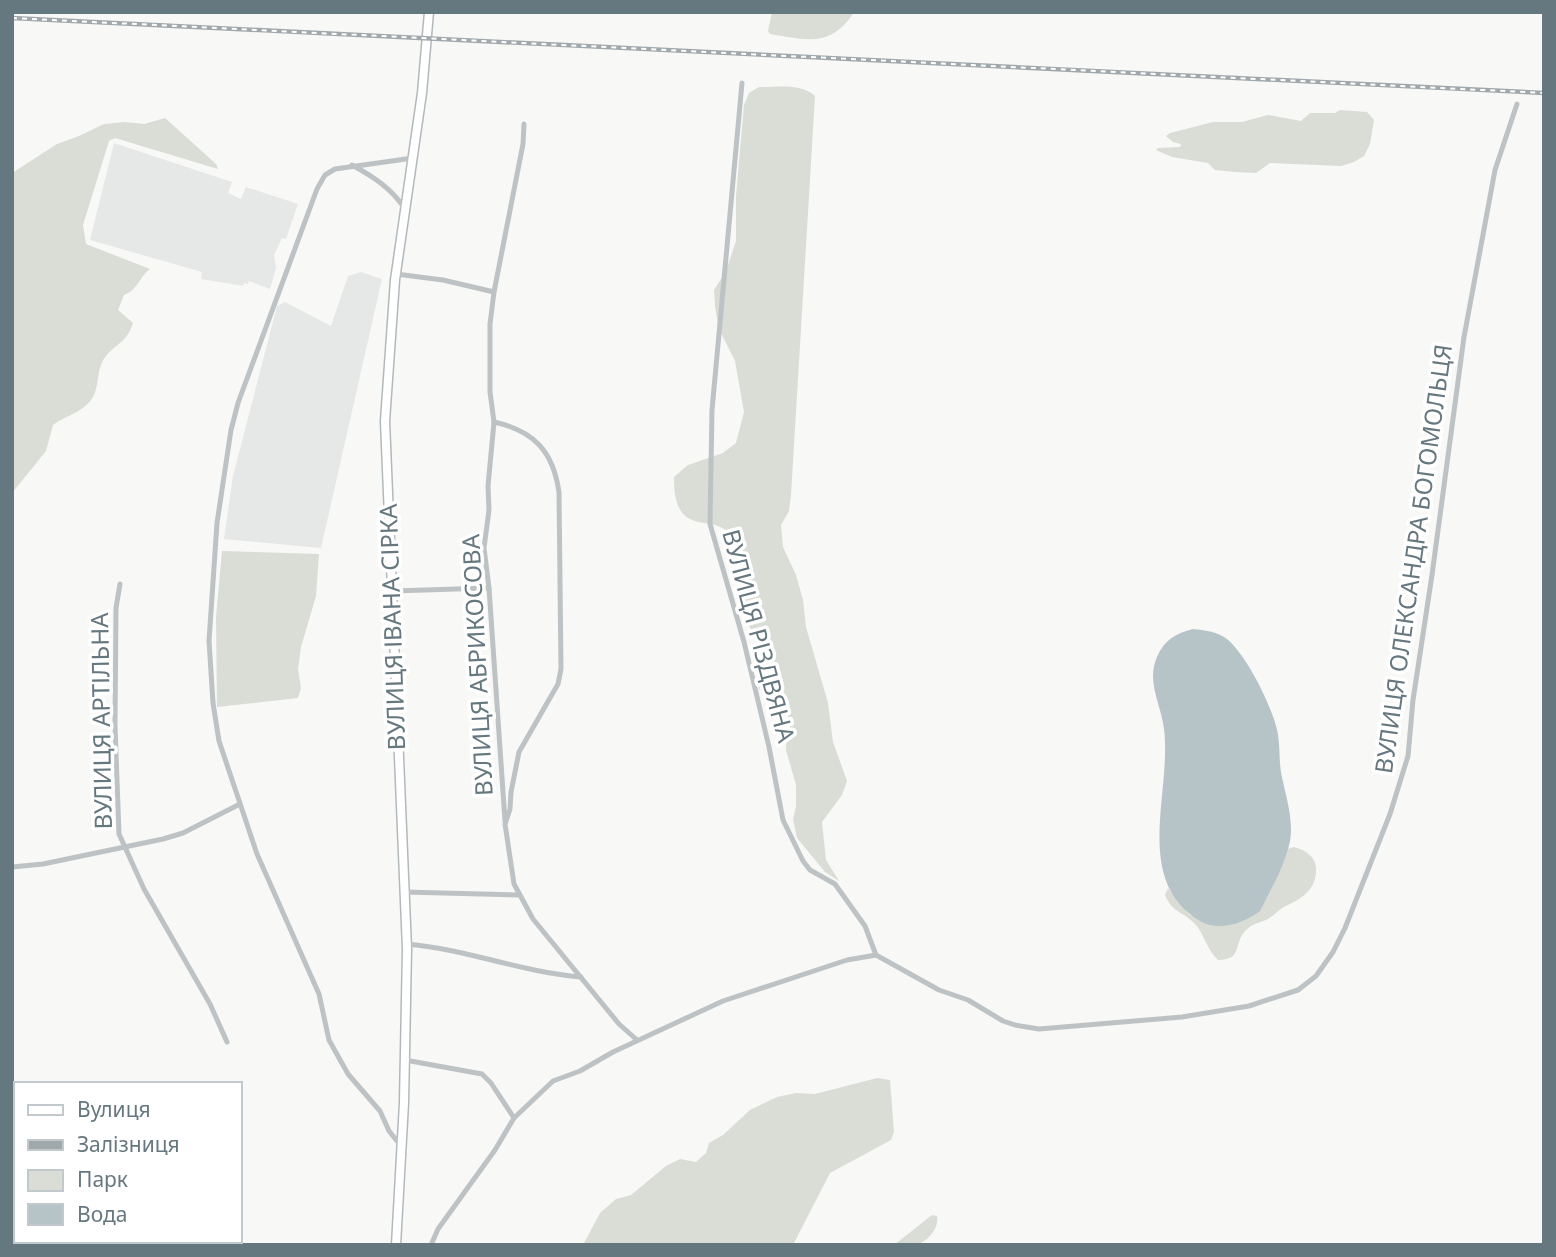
<svg xmlns="http://www.w3.org/2000/svg" width="1556" height="1257" font-family="'Noto Sans',sans-serif">
  <style>
    .built { fill: #e6e8e7 }
    .green { fill: #d9ddd6 }
    .water { fill: #b7c4c7 }
    .lines { fill: none; stroke-linecap: round; stroke-linejoin: round }
    .secondary-casing { stroke: #b2b9bc; stroke-width: 11 }
    .street { stroke: #bdc3c5; stroke-width: 5 }
    .secondary { stroke: #fff; stroke-width: 8 }
    .rail-casing { stroke: #a0a8ac; stroke-width: 4.5 }
    .rail { stroke: #fff; stroke-width: 2; stroke-dasharray: 5; stroke-linecap: butt }
    .labels { text-anchor: middle; stroke-width: 7; stroke-linejoin: round; paint-order: stroke }
    .street-label { font-size: 24px; fill: #66787f; stroke: #fff }
  </style>
  <rect width="100%" height="100%" fill="#f8f8f6"/>
  <!-- built -->
  <g class="built">
    <polygon points="114,143 232,182 228,193 241,199 246,187 298,204 286,239 282,238 274,255 276,268 270,289 249,281 248,284 243,283 244,286 201,279 202,272 90,240"/>
    <polygon points="361,272 382,279 321,548 224,539 233,476 277,306 285,302 331,326 348,276"/>
  </g>
  <!-- green -->
  <g class="green">
    <path d="M772,12H854C831,48 807,40 770,34L768,31Z"/>
    <path d="M759,87C776,87 802,83 815,96L791,495L789,511L781,525L783,547L796,575L803,600L806,627L828,703L833,742L847,781L842,795L822,822L826,860L839,881L825,872L797,838L793,819L796,807V785L786,750V739L789,727L788,713L781,704L769,700L759,689L757,673L758,654L755,638L740,606L741,578L727,549L726,530C716,524 710,524 699,522C676,518 674,496 674,477L688,465L723,453L736,443L744,412L735,361L719,329L715,307L714,290L726,271L736,241V196L744,105L749,93Z"/>
    <polygon points="1340,110 1367,112 1374,120 1370,144 1364,156 1354,162 1341,166 1270,163 1256,173 1235,172 1215,170 1208,163 1172,157 1156,150 1158,148 1180,147 1181,144 1173,142 1166,136 1170,133 1213,122 1242,122 1268,115 1301,121 1310,113 1335,113"/>
    <path d="M165,118L216,164L218,169L115,138L109,141L83,225L86,244L150,269C139,277 138,290 124,295L118,310L133,323C127,342 118,342 106,356C96,368 100,384 93,397C84,412 67,415 53,425L46,451L12,493V173L57,144L79,136L104,124L125,122L144,124Z"/>
    <polygon points="222,551 319,554 316,596 301,647 298,669 301,688 298,698 217,707 216,617"/>
    <path d="M1294,847C1305,850 1315,856 1316,868C1317,890 1301,899 1284,907C1278,910 1273,917 1266,920C1261,922 1256,923 1251,926C1230,940 1246,960 1218,960C1206,949 1204,932 1193,922C1180,910 1173,913 1165,895L1168,888L1190,915C1205,917 1226,924 1240,921C1267,917 1278,871 1287,849Z"/>
    <polygon points="877,1078 890,1080 894,1132 891,1140 830,1173 793,1245 583,1245 600,1213 616,1199 631,1195 666,1166 680,1159 696,1162 706,1153 709,1143 723,1135 750,1110 777,1097 796,1093 815,1094"/>
    <path d="M932,1215L937,1216C939,1228 929,1240 918,1244C911,1246 901,1245 894,1245Z"/>
  </g>
  <!-- water -->
  <path class="water" d="M1193,629C1203,630 1214,631 1224,637C1244,649 1275,711 1278,735C1280,747 1279,760 1281,772C1285,794 1294,819 1290,841C1285,865 1271,890 1260,911C1245,923 1218,932 1200,921C1132,880 1172,793 1164,729C1161,704 1146,682 1157,657C1164,640 1176,633 1193,629Z"/>
  <g class="lines">
    <!-- secondary casing -->
    <g class="secondary-casing">
      <polyline id="secondary" points="396,1245 404,1103 407,949 385,421 395,280 422,93 429,12"/>
    </g>
    <!-- street -->
    <g class="street">
      <polyline points="742,83 712,410 710,524 744,642 769,747 783,820 803,861 810,870 835,884 865,926 876,955"/>
      <path d="M352,165C374,177 392,189 405,209"/>
      <polyline points="396,274 443,280 494,292"/>
      <path d="M494,422C534,431 553,451 559,492L561,669L558,684L519,752L511,792L510,809L505,824L514,884L533,919L619,1024L637,1040"/>
      <polyline points="120,584 116,608 115,726 119,834 144,889 210,1004 227,1042"/>
      <polyline points="392,591 489,588"/>
      <polyline points="505,821 489,588 484,548 489,510 488,486 494,422 490,392 490,324 494,292 523,144 524,124"/>
      <polyline points="12,867 43,864 163,839 183,833 238,805"/>
      <polyline points="404,892 519,895"/>
      <path d="M406,944C466,949 521,972 581,977"/>
      <polyline points="405,1060 482,1074 491,1083 514,1118"/>
      <polyline points="401,1146 389,1131 380,1111 348,1074 329,1040 319,994 257,854 219,741 213,703 209,641 217,523 231,430 238,403 317,189 325,175 335,169 413,158"/>
      <polyline points="431,1245 438,1229 495,1150 514,1118 553,1081 580,1071 613,1052 723,1001 847,960 876,955 939,990 968,1000 1003,1021 1015,1025 1039,1029 1182,1017 1249,1006 1298,990 1316,976 1333,952 1345,928 1390,814 1408,756 1413,700 1432,575 1464,337 1495,170 1517,104"/>
    </g>
    <!-- secondary -->
    <use href="#secondary" class="secondary"/>
    <!-- rail casing -->
    <g class="rail-casing">
      <polyline id="rail" points="12,18 1544,93"/>
    </g>
    <!-- rail -->
    <use href="#rail" class="rail"/>
  </g>
  <g class="labels">
    <!-- street labels -->
    <g class="street-label">
      <text transform="translate(1414 559) rotate(-82)" y="8">ВУЛИЦЯ ОЛЕКСАНДРА БОГОМОЛЬЦЯ</text>
      <text transform="translate(393 627) rotate(-92)" y="8">ВУЛИЦЯ ІВАНА СІРКА</text>
      <text transform="translate(758 636) rotate(75)" y="8">ВУЛИЦЯ РІЗДВЯНА</text>
      <text transform="translate(478 665) rotate(-93)" y="8">ВУЛИЦЯ АБРИКОСОВА</text>
      <text transform="translate(102 721) rotate(-91)" y="8">ВУЛИЦЯ АРТІЛЬНА</text>
    </g>
  </g>
  <!-- border -->
  <rect width="1556" height="1257" fill="none" stroke="#66787f" stroke-width="28"/>
  <!-- legend -->
  <rect x="14" y="1082" width="228" height="161" fill="#ffffff" stroke="#c2c9cc" stroke-width="2"/>
  <rect x="28" y="1105" width="35" height="10" fill="#ffffff" stroke="#c2c9cc" stroke-width="2"/>
  <text x="77" y="1117" font-size="21" fill="#66787f">Вулиця</text>
  <rect x="28" y="1140" width="35" height="10" fill="#a0a8ac" stroke="#c2c9cc" stroke-width="2"/>
  <text x="77" y="1152" font-size="21" fill="#66787f">Залізниця</text>
  <rect x="28" y="1170" width="35" height="21" fill="#d9ddd6" stroke="#c2c9cc" stroke-width="2"/>
  <text x="77" y="1187" font-size="21" fill="#66787f">Парк</text>
  <rect x="28" y="1204" width="35" height="21" fill="#b7c4c7" stroke="#c2c9cc" stroke-width="2"/>
  <text x="77" y="1222" font-size="21" fill="#66787f">Вода</text>
</svg>
